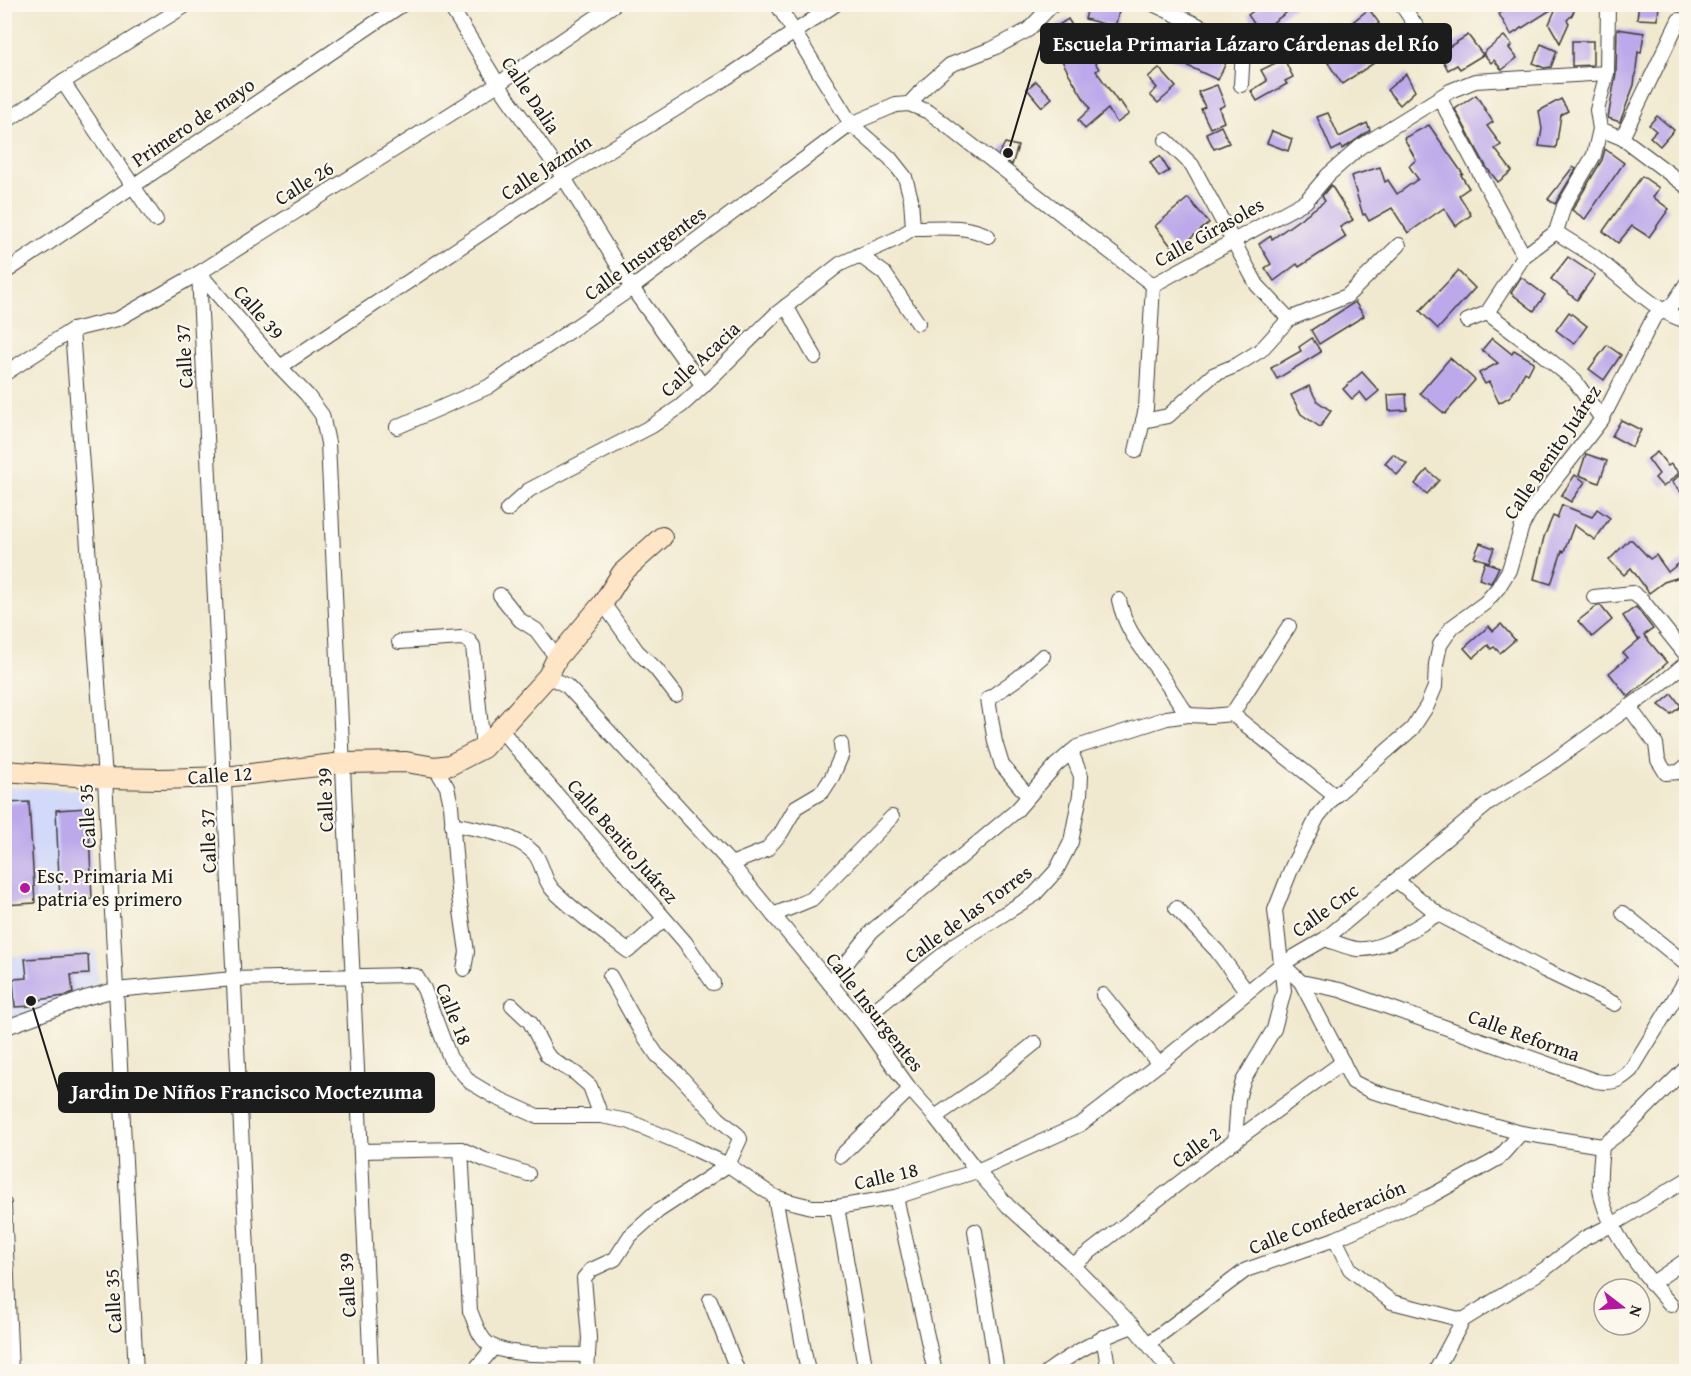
<svg xmlns="http://www.w3.org/2000/svg" width="1691" height="1376" font-family="'Gentium Book Plus',serif">
  <style>
    .built { fill: #d3d9f9 }
    .building { fill: #bca8ea }
    .lines { fill: none; stroke-linecap: round; stroke-linejoin: round }
    .street-casing { stroke: #3c3b37; stroke-width: 16 }
    .secondary-casing { stroke: #3c3b37; stroke-width: 22 }
    .street { stroke: #fff; stroke-width: 14 }
    .secondary { stroke: #fee5c5; stroke-width: 20 }
    .poi-dot { fill: #b5179e; stroke: #fbf7ec; stroke-width: 2 }
    .labels { text-anchor: middle; stroke-width: 4.5; stroke-linejoin: round; paint-order: stroke }
    .street-label { font-size: 20px; fill: #1c1c1c; stroke: #fbf7ec }
    .poi-label { font-size: 20px; fill: #1c1c1c; stroke: #fbf7ec; text-anchor: start }
    .leader { fill: none; stroke: #1c1c1c; stroke-width: 2 }
    .callout-dot { fill: #1c1c1c; stroke: #fbf7ec; stroke-width: 2 }
    .callout { fill: #1c1c1c; stroke: #1c1c1c; stroke-width: 2 }
    .callout-label { font-size: 21px; text-anchor: middle; font-weight: bold; fill: #fff }
  </style>
  <rect width="100%" height="100%" fill="#fbf7ec"/>
  <filter id="ink" filterUnits="userSpaceOnUse"><feTurbulence type="fractalNoise" baseFrequency=".0167" numOctaves="2"/><feDisplacementMap in="SourceGraphic" scale="12" xChannelSelector="R" yChannelSelector="G"/><feConvolveMatrix kernelMatrix="1 2 1 2 8 2 1 2 1" color-interpolation-filters="sRGB"/></filter>
  <filter id="wash" filterUnits="userSpaceOnUse"><feTurbulence type="fractalNoise" baseFrequency=".008" numOctaves="4" result="noise"/><feDisplacementMap in="SourceGraphic" scale="24" xChannelSelector="R" yChannelSelector="G"/><feGaussianBlur stdDeviation="1.35" result="paint"/><feColorMatrix in="noise" values="0 0 0 0 0 0 0 0 0 0 0 0 0 0 0 0 0 1.4 0 .05"/><feComposite in="paint" operator="in"/></filter>
  <g filter="url(#wash)">
    <rect width="100%" height="100%" fill="#f1e9cf"/>
    <!-- built -->
    <g class="built">
      <polygon points="5,787 88,790 92,899 5,905"/>
      <polygon points="96,950 98,983 10,1020 4,957"/>
    </g>
    <g id="blocks">
      <!-- building -->
      <g class="building">
        <polygon points="1089,4 1121,4 1115,27 1085,19"/>
        <polygon points="1263,4 1298,4 1260,32 1248,15"/>
        <polygon points="1515,4 1577,4 1572,15 1567,20 1569,23 1560,43 1549,24 1557,6 1511,35 1499,14"/>
        <polygon points="1639,4 1659,4 1658,20 1637,19"/>
        <polygon points="1369,9 1379,23 1360,38 1350,24"/>
        <polygon points="1068,19 1099,69 1096,71 1118,102 1120,101 1129,114 1117,123 1108,109 1085,129 1078,120 1090,109 1069,74 1055,47 1066,41 1057,26"/>
        <polygon points="1617,29 1644,33 1641,53 1638,52 1634,85 1620,122 1608,118 1616,73"/>
        <polygon points="1353,31 1374,63 1342,84 1328,63 1342,54 1335,43"/>
        <polygon points="1180,32 1229,56 1218,80 1134,41 1134,39 1175,42"/>
        <polygon points="1468,35 1483,55 1460,69 1457,65 1448,70 1439,53"/>
        <polygon points="1504,36 1512,45 1509,48 1517,58 1502,70 1494,60 1491,63 1483,53"/>
        <polygon points="1572,41 1593,41 1593,65 1572,66"/>
        <polygon points="1541,44 1557,51 1551,67 1544,68 1533,63"/>
        <polygon points="1284,59 1293,77 1285,81 1287,84 1257,101 1251,91 1267,81 1261,70"/>
        <polygon points="1159,68 1176,87 1158,103 1150,95 1157,88 1148,77"/>
        <polygon points="1406,74 1415,91 1400,105 1387,90"/>
        <polygon points="1036,81 1052,98 1042,107 1027,89"/>
        <polygon points="1217,85 1225,105 1219,108 1224,122 1210,128 1201,109 1205,107 1198,92"/>
        <polygon points="1476,95 1493,122 1487,126 1501,145 1495,149 1512,171 1498,182 1487,168 1455,109"/>
        <polygon points="1561,99 1568,111 1561,115 1556,148 1539,146 1542,129 1539,111"/>
        <polygon points="1328,113 1339,137 1367,123 1370,130 1347,146 1342,149 1341,146 1332,151 1317,117"/>
        <polygon points="1657,116 1674,130 1660,146 1650,137 1656,131 1649,125"/>
        <polygon points="1429,125 1463,174 1461,175 1469,188 1459,195 1471,215 1456,226 1444,208 1408,233 1392,208 1369,221 1365,214 1363,215 1351,176 1380,167 1385,182 1388,180 1397,194 1418,179 1409,166 1416,160 1404,138"/>
        <polygon points="1221,126 1229,143 1214,149 1206,133"/>
        <polygon points="1272,131 1292,139 1288,151 1267,143"/>
        <polygon points="1005,143 1018,146 1012,165 999,154"/>
        <polygon points="1605,149 1624,163 1585,219 1572,210 1602,160"/>
        <polygon points="1160,156 1169,171 1159,177 1150,162"/>
        <polygon points="1573,167 1576,169 1555,204 1548,199"/>
        <polygon points="1642,176 1659,188 1653,197 1669,209 1649,237 1632,226 1618,243 1603,231"/>
        <polygon points="1331,185 1353,220 1340,227 1346,237 1299,267 1297,264 1274,281 1265,268 1271,264 1259,244 1271,236 1272,239 1325,201 1322,196"/>
        <polygon points="1188,198 1209,223 1175,251 1155,226"/>
        <polygon points="1568,257 1595,275 1577,300 1551,279"/>
        <polygon points="1458,271 1475,288 1438,329 1420,311"/>
        <polygon points="1521,277 1545,295 1534,311 1511,293"/>
        <polygon points="1355,302 1364,316 1319,344 1311,330"/>
        <polygon points="1569,312 1587,326 1574,344 1556,330"/>
        <polygon points="1312,338 1321,352 1277,379 1271,368 1301,351 1299,347"/>
        <polygon points="1492,338 1512,354 1514,350 1534,362 1528,374 1525,372 1511,396 1499,403 1489,382 1485,384 1479,373 1498,363 1482,350"/>
        <polygon points="1607,345 1621,355 1604,380 1589,369"/>
        <polygon points="1450,358 1475,380 1445,414 1420,393"/>
        <polygon points="1362,372 1379,391 1367,401 1360,392 1352,399 1343,389"/>
        <polygon points="1309,386 1317,401 1331,411 1320,427 1301,414 1291,395"/>
        <polygon points="1406,394 1407,410 1389,411 1388,395"/>
        <polygon points="1621,420 1641,430 1632,447 1612,436"/>
        <polygon points="1657,452 1668,466 1671,464 1679,473 1663,487 1655,478 1659,474 1648,459"/>
        <polygon points="1393,454 1407,464 1397,475 1385,463"/>
        <polygon points="1586,454 1607,461 1599,483 1579,475"/>
        <polygon points="1686,469 1686,498 1672,482"/>
        <polygon points="1427,470 1439,480 1427,494 1415,484"/>
        <polygon points="1575,475 1585,482 1571,502 1561,496"/>
        <polygon points="1562,505 1592,517 1597,509 1610,518 1595,540 1574,525 1564,552 1562,551 1551,584 1534,579 1544,537 1553,516 1557,518"/>
        <polygon points="1629,540 1632,540 1650,559 1656,555 1668,572 1686,558 1686,575 1664,582 1649,593 1631,568 1624,575 1609,560"/>
        <polygon points="1480,543 1494,548 1489,562 1474,557"/>
        <polygon points="1485,562 1499,567 1491,583 1479,579"/>
        <polygon points="1600,605 1612,620 1592,637 1578,621 1597,606"/>
        <polygon points="1636,607 1653,629 1644,635 1667,663 1628,697 1609,673 1627,658 1623,653 1641,638 1638,639 1623,616"/>
        <polygon points="1501,624 1515,640 1500,653 1494,647 1491,649 1488,645 1473,658 1464,648 1489,626 1493,631"/>
        <polygon points="1672,694 1681,706 1671,714 1659,705"/>
        <polygon points="29,802 35,903 4,905 4,803"/>
        <polygon points="88,808 92,899 60,901 56,810"/>
        <polygon points="88,955 89,974 71,975 73,993 64,996 32,1001 32,1006 15,1007 13,979 27,978 25,959"/>
      </g>
    </g>
  </g>
  <g filter="url(#ink)">
    <use href="#blocks" fill-opacity="0" stroke="#3c3b37" stroke-width="1.5"/>
    <g class="lines">
      <!-- street casing -->
      <g class="street-casing">
        <g id="street">
          <polyline points="449,4 498,84 564,178 632,288 703,386"/>
          <polyline points="777,4 851,124 890,158 905,177 911,199 913,228"/>
          <polyline points="1153,4 1242,46 1243,50 1241,85"/>
          <polyline points="1401,4 1427,42"/>
          <polyline points="63,82 156,220"/>
          <polyline points="1440,99 1524,256"/>
          <polyline points="909,104 925,87 950,65 994,48 1028,30 1053,4"/>
          <polyline points="4,123 63,82 188,4"/>
          <polyline points="1600,129 1622,138 1686,186"/>
          <polyline points="1622,138 1679,20"/>
          <polyline points="1166,140 1192,165 1257,285 1289,319"/>
          <path d="M913,228C938,228 965,224 988,236"/>
          <polyline points="1556,232 1564,206 1594,155 1600,129 1597,110 1607,73 1608,4"/>
          <polyline points="859,255 884,273 918,323"/>
          <polyline points="4,273 403,4"/>
          <polyline points="199,273 280,367 307,395 322,415 328,443 371,1372"/>
          <polyline points="199,273 253,1372"/>
          <polyline points="1153,285 1306,201 1328,175 1360,147 1450,91 1475,81 1607,73"/>
          <polyline points="786,306 815,357"/>
          <polyline points="1487,313 1541,353 1575,381 1602,419"/>
          <path d="M1467,321L1487,313L1524,256L1556,232C1569,241 1582,248 1595,257C1616,273 1663,318 1686,320"/>
          <polyline points="72,330 105,778 136,1372"/>
          <polyline points="280,367 564,178 726,78 836,4"/>
          <polyline points="4,374 72,330 118,319 199,273 498,84 615,4"/>
          <polyline points="1143,421 1168,416 1213,375 1237,365 1261,350 1289,319 1347,296 1399,245"/>
          <polyline points="397,427 488,387 632,288 851,124 896,105 909,104 929,112 1153,285"/>
          <polyline points="1136,451 1146,408 1153,285"/>
          <polyline points="507,510 529,490 652,426 681,406 703,386 776,314 840,264 896,239 913,228"/>
          <polyline points="500,595 520,620 536,630 557,658"/>
          <polyline points="1594,597 1633,593 1642,600 1686,655"/>
          <path d="M1119,600C1126,631 1139,644 1157,669C1167,684 1177,700 1188,715L1210,716L1232,714"/>
          <polyline points="603,603 637,651 656,669 676,695"/>
          <polyline points="399,642 462,638 469,641 473,646 483,748"/>
          <polyline points="548,676 567,686 731,864 861,1021 910,1089 935,1117 977,1171 1008,1206 1073,1265 1133,1326 1171,1372"/>
          <polyline points="1629,707 1656,744 1658,760 1666,773 1679,772 1686,766"/>
          <polyline points="1232,714 1335,796"/>
          <polyline points="1232,714 1289,626"/>
          <polyline points="499,728 685,942 713,983"/>
          <polyline points="435,767 447,787 451,805 458,890 467,952 464,969"/>
          <polyline points="1028,796 1002,765 995,742 988,699 1018,678 1043,656"/>
          <path d="M452,824C477,829 516,834 534,853C543,863 543,880 553,890C576,913 603,932 628,951L664,919"/>
          <polyline points="731,864 766,850 781,833 796,807 823,791 832,777 842,754 841,744"/>
          <polyline points="1396,880 1438,914 1544,970 1615,1004"/>
          <polyline points="1176,908 1217,951 1247,992"/>
          <polyline points="1623,913 1686,964"/>
          <polyline points="773,915 812,899 892,817"/>
          <path d="M1325,939C1335,942 1347,948 1357,949C1382,952 1417,926 1438,914"/>
          <polyline points="1282,964 1301,982 1353,1082 1371,1091 1521,1133 1602,1146"/>
          <path d="M1301,982L1340,990L1596,1081C1612,1084 1619,1081 1631,1070L1686,980"/>
          <polyline points="830,984 872,931 1016,811 1056,765 1077,747 1167,718 1188,715"/>
          <polyline points="1103,995 1159,1064"/>
          <polyline points="512,1005 530,1022 547,1055 557,1063 575,1073 590,1086 601,1116"/>
          <polyline points="861,1021 956,944 1034,895 1056,871 1071,842 1080,795 1081,776 1071,752"/>
          <polyline points="4,1028 85,998 115,990 233,979 407,975 416,976 424,989 450,1058 470,1082 495,1097 537,1116 601,1116 628,1121 692,1148 728,1165 775,1197 788,1201 812,1207 837,1207 896,1197 977,1171 1081,1124 1159,1064 1282,964 1325,939 1489,803 1550,764 1660,685 1686,663"/>
          <polyline points="935,1117 990,1079 1035,1043"/>
          <polyline points="1235,1142 1238,1099 1243,1081 1274,1029 1284,991 1275,910 1292,867 1318,816 1335,796 1412,729 1427,706 1435,687 1436,664 1440,645 1452,627 1485,603 1498,588 1509,570 1522,526 1529,513 1602,419 1654,317 1673,304 1686,284"/>
          <path d="M1602,1146C1601,1160 1599,1174 1600,1188C1603,1224 1647,1279 1671,1305"/>
          <polyline points="1602,1146 1625,1129 1686,1068"/>
          <path d="M461,1149L470,1311C475,1322 478,1335 487,1343C505,1358 564,1354 588,1355"/>
          <polyline points="361,1151 461,1149 485,1160 528,1174"/>
          <polyline points="841,1156 910,1089"/>
          <polyline points="775,1197 808,1372"/>
          <polyline points="896,1197 935,1372"/>
          <polyline points="4,1204 11,1372"/>
          <polyline points="837,1207 866,1372"/>
          <polyline points="975,1231 997,1372"/>
          <polyline points="1335,1239 1350,1269 1392,1302 1463,1320"/>
          <polyline points="1073,1265 1214,1156 1343,1062"/>
          <polyline points="1651,1284 1686,1260"/>
          <polyline points="710,1300 738,1372"/>
          <polyline points="1103,1337 1109,1372"/>
          <polyline points="1149,1343 1246,1270 1335,1239 1429,1197 1499,1158 1521,1133"/>
          <polyline points="473,1372 494,1347"/>
          <polyline points="587,1372 589,1338 584,1278 591,1270 615,1259 630,1236 658,1211 728,1165 740,1139 738,1135 718,1118 679,1075 657,1055 640,1030 610,976"/>
          <path d="M1047,1372C1076,1351 1100,1338 1133,1326"/>
          <polyline points="1435,1372 1463,1320 1545,1269 1585,1238 1612,1225 1686,1180"/>
        </g>
      </g>
      <!-- secondary casing -->
      <g class="secondary-casing">
        <polyline id="secondary" points="4,771 105,778 160,779 225,777 343,763 406,762 435,767 450,765 483,748 548,676 557,658 603,603 622,573 662,537"/>
      </g>
      <!-- street -->
      <use href="#street" class="street"/>
      <!-- secondary -->
      <use href="#secondary" class="secondary"/>
    </g>
  </g>
  <!-- markers -->
  <circle class="poi-dot" cx="25" cy="888" r="6"/>
  <g class="labels">
    <!-- street labels -->
    <g class="street-label">
      <text transform="translate(531 95) rotate(56)" y="7">Calle Dalia</text>
      <text transform="translate(193 122) rotate(-34)" y="7">Primero de mayo</text>
      <text transform="translate(546 167) rotate(-33)" y="7">Calle Jazmín</text>
      <text transform="translate(304 183) rotate(-32)" y="7">Calle 26</text>
      <text transform="translate(1209 232) rotate(-29)" y="7">Calle Girasoles</text>
      <text transform="translate(645 253) rotate(-36)" y="7">Calle Insurgentes</text>
      <text transform="translate(259 312) rotate(49)" y="7">Calle 39</text>
      <text transform="translate(184 356) rotate(-93)" y="7">Calle 37</text>
      <text transform="translate(700 359) rotate(-43)" y="7">Calle Acacia</text>
      <text transform="translate(1552 452) rotate(-56)" y="7">Calle Benito Juárez</text>
      <text transform="translate(220 775) rotate(-4)" y="7">Calle 12</text>
      <text transform="translate(325 800) rotate(-92)" y="7">Calle 39</text>
      <text transform="translate(87 816) rotate(-93)" y="7">Calle 35</text>
      <text transform="translate(208 841) rotate(-92)" y="7">Calle 37</text>
      <text transform="translate(623 841) rotate(49)" y="7">Calle Benito Juárez</text>
      <text transform="translate(1325 910) rotate(-36)" y="7">Calle Cnc</text>
      <text transform="translate(968 914) rotate(-36)" y="7">Calle de las Torres</text>
      <text transform="translate(875 1012) rotate(52)" y="7">Calle Insurgentes</text>
      <text transform="translate(454 1014) rotate(68)" y="7">Calle 18</text>
      <text transform="translate(1524 1035) rotate(20)" y="7">Calle Reforma</text>
      <text transform="translate(1196 1147) rotate(-36)" y="7">Calle 2</text>
      <text transform="translate(886 1176) rotate(-13)" y="7">Calle 18</text>
      <text transform="translate(1327 1217) rotate(-22)" y="7">Calle Confederación</text>
      <text transform="translate(347 1285) rotate(-93)" y="7">Calle 39</text>
      <text transform="translate(113 1301) rotate(-93)" y="7">Calle 35</text>
    </g>
    <!-- poi labels -->
    <g class="poi-label">
      <text x="37" y="883">Esc. Primaria Mi<tspan x="37" dy="23">patria es primero</tspan></text>
    </g>
  </g>
  <!-- callouts -->
  <path class="leader" d="M1008 153L1041 43M31 1001L59 1092"/>
  <g class="callout-dot">
    <circle cx="1008" cy="153" r="6"/>
    <circle cx="31" cy="1001" r="6"/>
  </g>
  <g class="callout">
    <rect x="1041" y="24" width="410" height="39" rx="6"/>
    <rect x="59" y="1073" width="375" height="39" rx="6"/>
  </g>
  <g class="callout-label">
    <text x="1246" y="51">Escuela Primaria Lázaro Cárdenas del Río</text>
    <text x="247" y="1099">Jardin De Niños Francisco Moctezuma</text>
  </g>
  <!-- margin -->
  <rect width="1691" height="1376" fill="none" stroke="#fbf7ec" stroke-width="24"/>
  <!-- north arrow -->
  <g transform="translate(1622 1307) rotate(107)"><circle r="28" fill="#fbf7ec" stroke="#a29f99" stroke-width="1.5"/>
  <path d="M0-4.5L10 22L0 15L-10 22Z" fill="#b5179e"/>
  <text y="-9" font-size="16" font-weight="bold" text-anchor="middle" fill="#1c1c1c">N</text>
  </g>
</svg>
